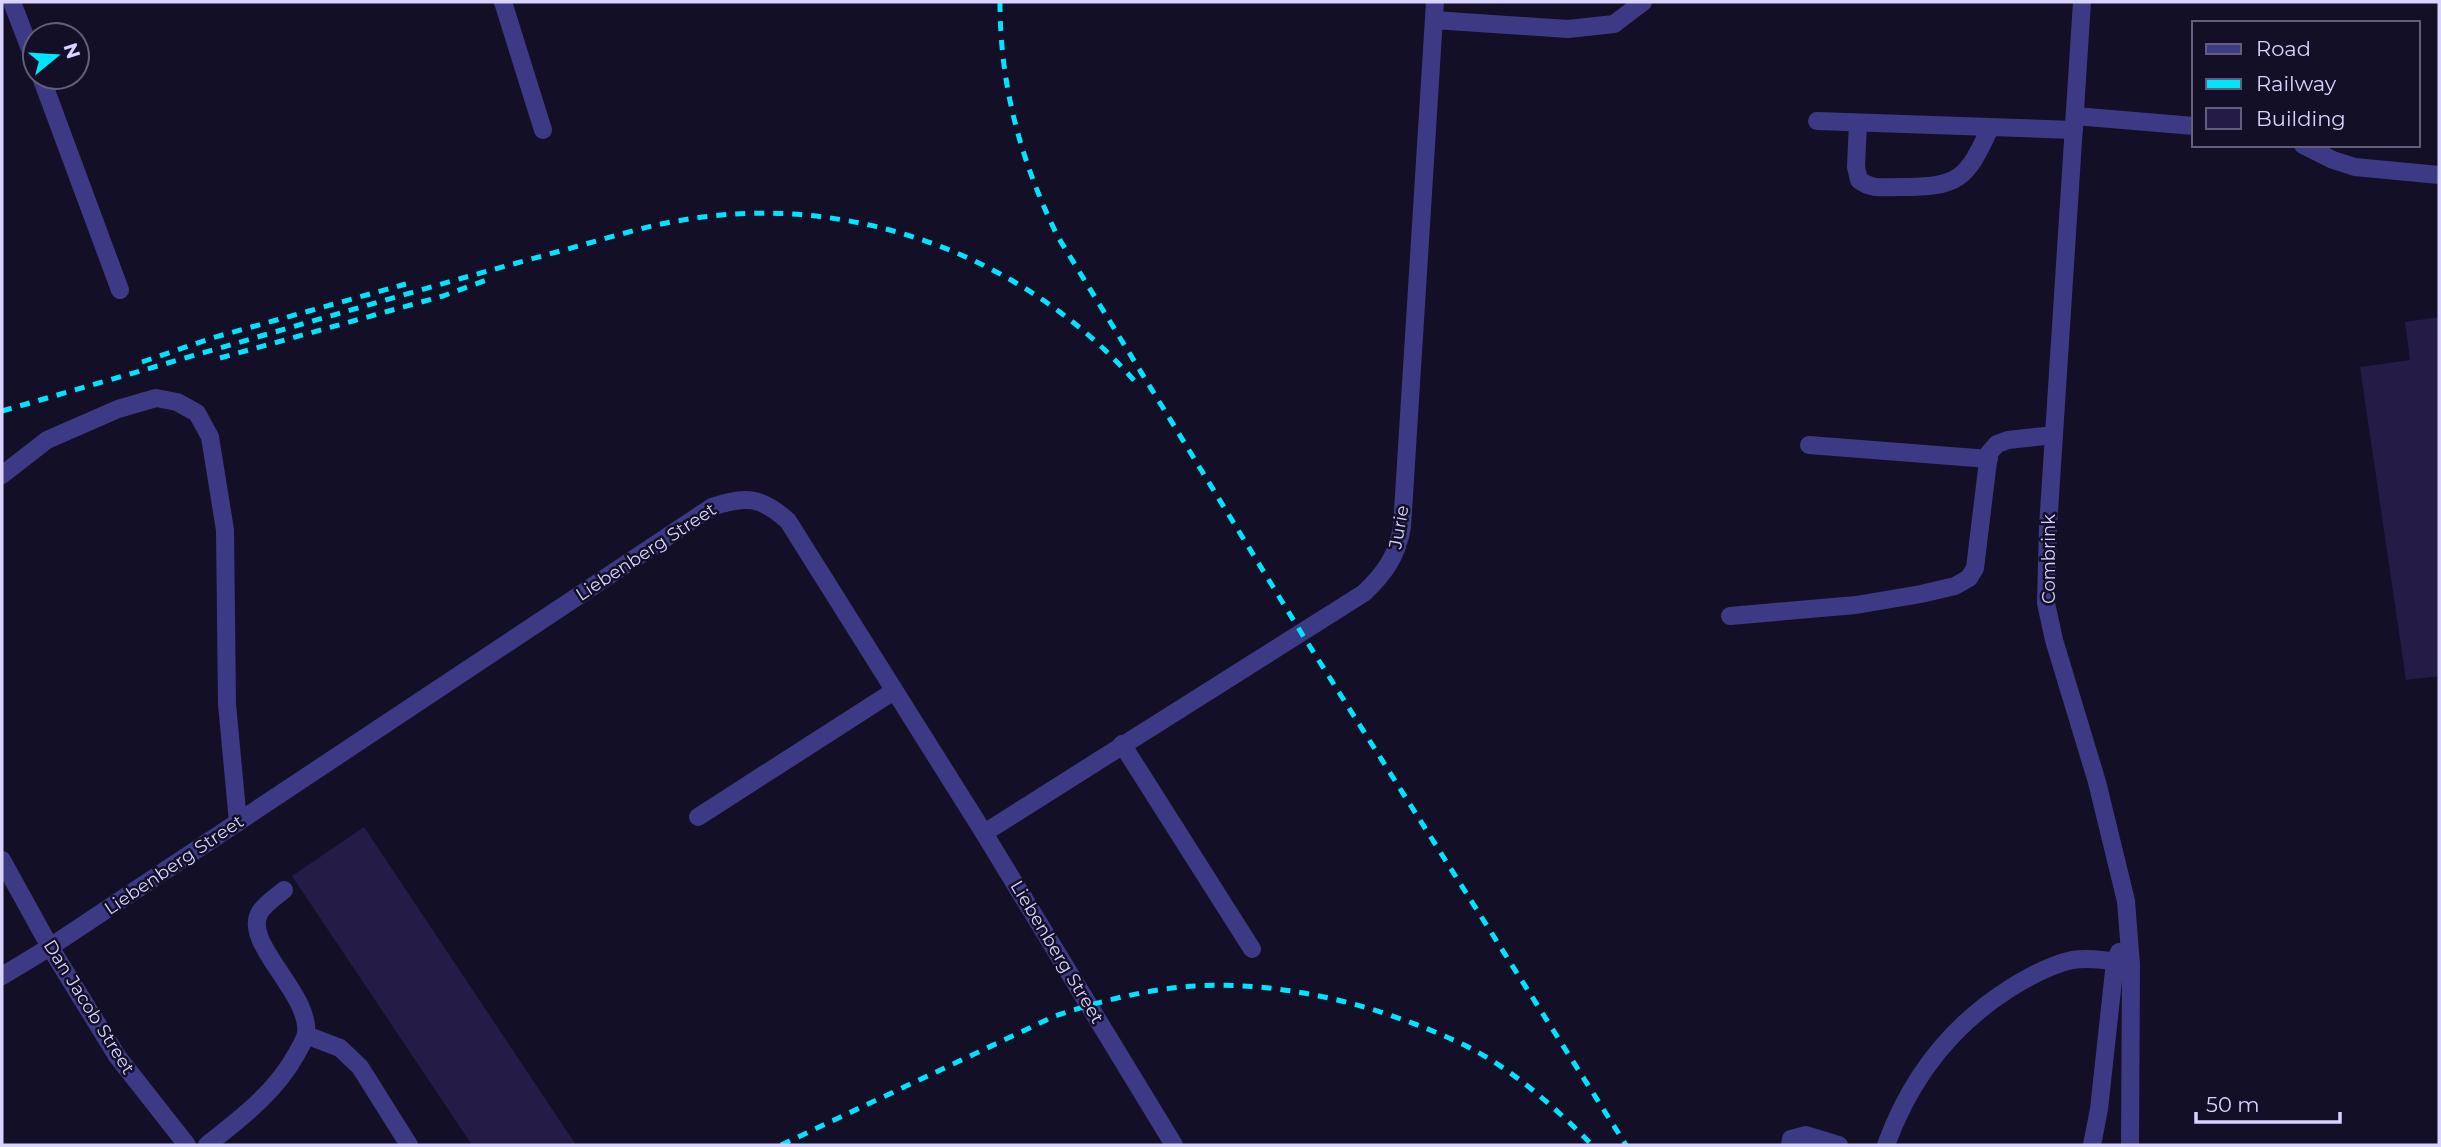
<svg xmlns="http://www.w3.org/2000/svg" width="2441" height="1147" font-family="Montserrat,sans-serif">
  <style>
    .building { fill: #241b47 }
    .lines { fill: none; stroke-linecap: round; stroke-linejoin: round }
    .minor { stroke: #3d3a85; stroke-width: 18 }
    .rail { stroke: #00e5ff; stroke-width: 5; stroke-dasharray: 10 9; stroke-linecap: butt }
    .labels { text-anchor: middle; stroke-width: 5; stroke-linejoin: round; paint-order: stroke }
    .street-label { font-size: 18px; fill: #d9d4ff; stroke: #130f26 }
  </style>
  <rect width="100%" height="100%" fill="#130f26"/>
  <!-- building -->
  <g class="building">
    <polygon points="2439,317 2439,676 2406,680 2360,367 2410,360 2405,322"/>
    <polygon points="364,827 576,1145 472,1145 292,876"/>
  </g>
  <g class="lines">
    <!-- minor -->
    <g class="minor">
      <polyline points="12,2 35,62"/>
      <polyline points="503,2 543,130"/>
      <polyline points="2082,2 2048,527 2046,603 2054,640 2097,782 2126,901 2131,965 2130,1145"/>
      <polyline points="1434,20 1568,29 1614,24 1643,2"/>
      <polyline points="41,77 120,290"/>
      <polyline points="2075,116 2194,126"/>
      <polyline points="1817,121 2074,130"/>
      <path d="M1858,123L1856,167L1859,180C1872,190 1885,187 1900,187C1959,187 1966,180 1990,128"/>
      <polyline points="2303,145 2333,160 2355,167 2439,175"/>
      <polyline points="1809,445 1989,459"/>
      <polyline points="2,475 47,440 118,409 156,398 177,402 197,413 210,437 225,530 227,704 238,822"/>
      <polyline points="1730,616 1856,605 1921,594 1955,586 1969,578 1975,568 1989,453 1997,444 2008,440 2054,435"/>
      <polyline points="1122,744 1252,949"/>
      <polyline points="698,817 894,691"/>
      <path d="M984,833L1364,593C1385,573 1397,556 1402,527L1435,2"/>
      <polyline points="2,860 50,947 117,1056 187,1145"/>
      <path d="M2,976L50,947L712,507C745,495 762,497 788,521L984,833L1174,1145"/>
      <polyline points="306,1035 340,1048 360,1067 409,1145"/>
      <path d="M207,1145C241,1118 276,1092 297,1053C300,1047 305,1040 306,1033C311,994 241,942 260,912C265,904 277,896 284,890"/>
      <polyline points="1790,1145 1791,1139 1806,1135 1839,1145"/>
      <path d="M1886,1145C1910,1079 1949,1027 2009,989C2028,977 2050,965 2072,960C2092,957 2112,961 2131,965"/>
      <polyline points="2092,1145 2099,1109 2115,962 2119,952"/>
    </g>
    <!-- rail -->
    <g class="rail">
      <path d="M1000,2C1000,86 1021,162 1058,237L1302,634L1626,1145"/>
      <polyline points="220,358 443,296 492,278"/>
      <polyline points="142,362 212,338 406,284"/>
      <path d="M2,411C134,373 267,334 400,296C461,278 521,262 582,245C615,236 649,225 683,220C850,191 1028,256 1138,385"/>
      <path d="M781,1145L1055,1016C1099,1001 1148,989 1195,986C1285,981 1377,1005 1458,1042C1508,1065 1554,1106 1592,1145"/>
    </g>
  </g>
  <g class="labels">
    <!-- street labels -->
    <g class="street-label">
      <text transform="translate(1399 527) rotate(-80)" y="6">Jurie</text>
      <text transform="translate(646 552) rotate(-33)" y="6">Liebenberg Street</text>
      <text transform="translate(2049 559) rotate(-90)" y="6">Combrink</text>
      <text transform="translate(174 865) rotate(-34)" y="6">Liebenberg Street</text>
      <text transform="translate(1057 952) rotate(59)" y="6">Liebenberg Street</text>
      <text transform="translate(89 1007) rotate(58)" y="6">Dan Jacob Street</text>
    </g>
  </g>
  <!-- border -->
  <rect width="2441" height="1147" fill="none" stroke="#d9d4ff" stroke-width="7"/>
  <!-- legend -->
  <rect x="2192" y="21" width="228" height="126" fill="#130f26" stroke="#625e7d" stroke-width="2"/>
  <rect x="2206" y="44" width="35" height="10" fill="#3d3a85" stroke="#625e7d" stroke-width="2"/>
  <text x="2256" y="56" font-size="21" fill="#d9d4ff">Road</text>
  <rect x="2206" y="79" width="35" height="10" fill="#00e5ff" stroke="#625e7d" stroke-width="2"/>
  <text x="2256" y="91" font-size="21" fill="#d9d4ff">Railway</text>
  <rect x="2206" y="108" width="35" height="21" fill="#241b47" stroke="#625e7d" stroke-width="2"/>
  <text x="2256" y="126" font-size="21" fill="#d9d4ff">Building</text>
  <!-- north arrow -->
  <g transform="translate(56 56) rotate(72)"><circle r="33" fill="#130f26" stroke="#625e7d" stroke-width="2"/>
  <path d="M0-5L12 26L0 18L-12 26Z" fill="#00e5ff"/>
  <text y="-10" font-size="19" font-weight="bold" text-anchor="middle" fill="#d9d4ff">N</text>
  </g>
  <!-- scale -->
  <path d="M2196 1112v10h144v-10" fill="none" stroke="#d9d4ff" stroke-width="3.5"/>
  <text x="2206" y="1112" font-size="21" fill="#d9d4ff" stroke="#130f26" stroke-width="5" paint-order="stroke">50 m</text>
</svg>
